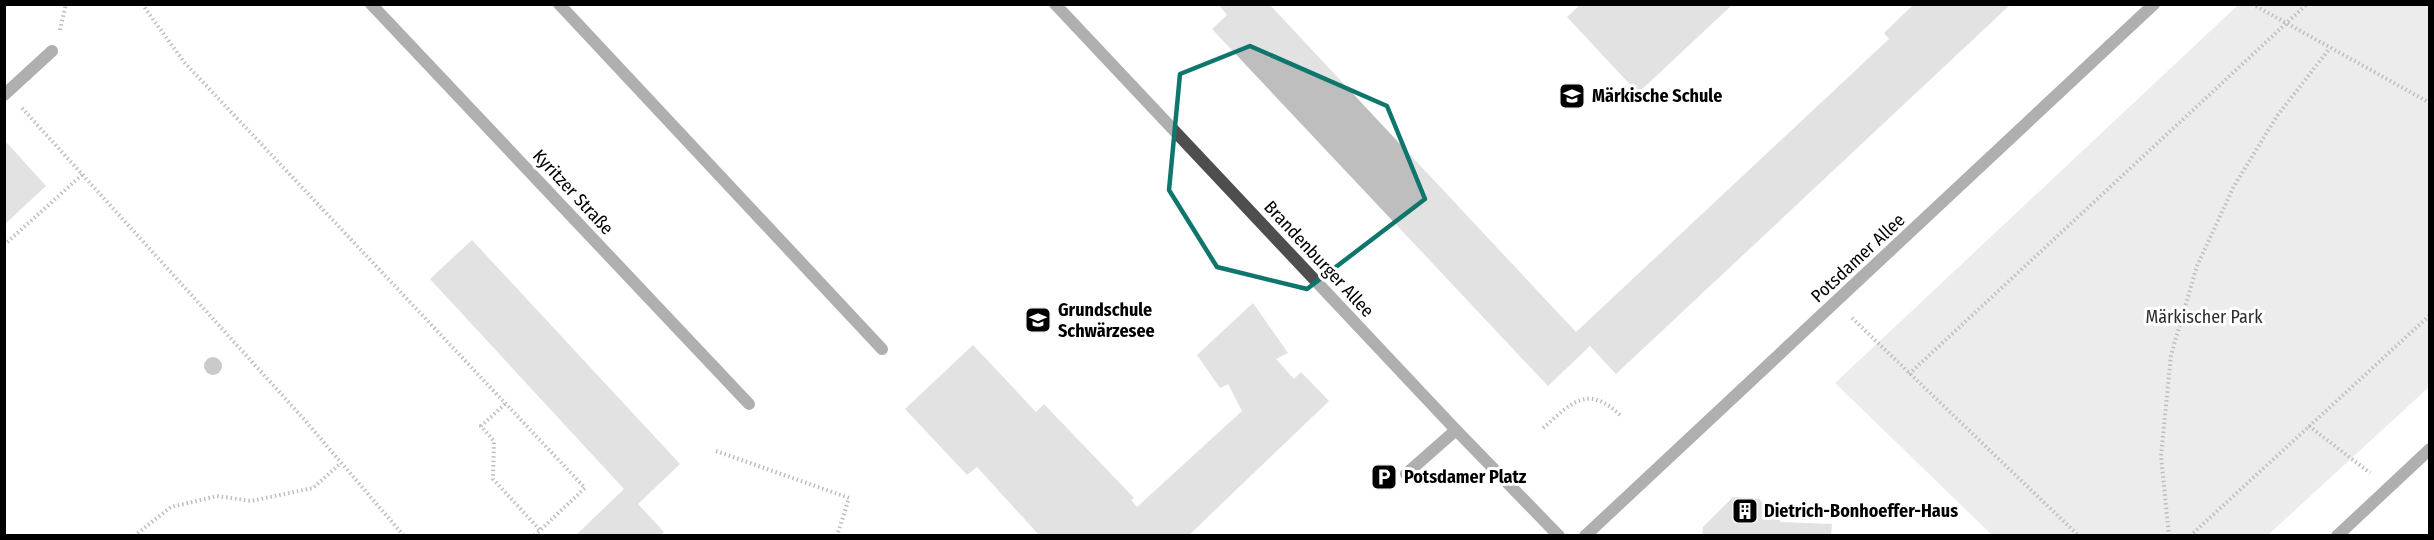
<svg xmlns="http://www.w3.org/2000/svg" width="2434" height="540" font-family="'Fira Sans Condensed',sans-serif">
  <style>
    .green { fill: #d5d5d5 }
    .building { fill: #bebebe }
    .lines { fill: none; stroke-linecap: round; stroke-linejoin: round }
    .path { stroke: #707070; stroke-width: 4; stroke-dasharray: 1.5 3; stroke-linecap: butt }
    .lane { stroke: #4e4e4e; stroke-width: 12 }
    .street { stroke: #4e4e4e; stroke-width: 12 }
    .tree { fill: #8b8b8b }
    .marked { fill: none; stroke: #0f766e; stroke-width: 4.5; stroke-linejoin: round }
    .labels { text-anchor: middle; stroke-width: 6; stroke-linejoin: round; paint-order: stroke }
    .poi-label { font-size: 18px; font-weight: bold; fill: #000; stroke: #fff; text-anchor: start }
    .street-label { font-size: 18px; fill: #000; stroke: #fff }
    .park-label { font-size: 18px; fill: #2c2c2c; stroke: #fff }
  </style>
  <rect width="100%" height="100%" fill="#fff"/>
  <!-- green -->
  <polygon class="green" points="2238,5 2429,5 2429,387 2268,535 1992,535 1835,383"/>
  <!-- building -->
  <g class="building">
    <polygon points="1218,4 1269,4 1576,332 1889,39 1884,33 1914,4 2011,4 1616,374 1590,346 1548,386 1212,29 1227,15"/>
    <polygon points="1580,5 1732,5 1638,93 1567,17"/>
    <polygon points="7,143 46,186 4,225 4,145"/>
    <polygon points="472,240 680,464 638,504 664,532 660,536 575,536 624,489 430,279"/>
    <polygon points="1253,303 1288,353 1276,359 1294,379 1301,372 1329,401 1188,536 1040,536 977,467 967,475 905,409 973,345 1036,412 1044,404 1134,498 1131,500 1137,507 1242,411 1228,384 1220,388 1197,355"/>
    <polygon points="1733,497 1759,499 1781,522 1832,524 1831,536 1702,536 1703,527"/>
  </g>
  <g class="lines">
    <!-- path -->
    <g class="path">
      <polyline points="142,4 184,62 585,488 534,536"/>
      <polyline points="2252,4 2430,103"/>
      <polyline points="60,30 66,4"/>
      <polyline points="22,108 302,417 404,536"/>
      <polyline points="4,245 83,174"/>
      <polyline points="1852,318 2079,536"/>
      <polyline points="1909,374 2307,4"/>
      <polyline points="505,404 481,426 494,441 493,479 540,530"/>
      <polyline points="2309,426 2370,473"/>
      <path d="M1543,428C1572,403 1587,383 1621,416"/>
      <polyline points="716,451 849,498 837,536"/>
      <polyline points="134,536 171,507 217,496 251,501 313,488 341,463"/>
      <polyline points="2169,536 2161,456 2171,355 2197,266 2234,186 2277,116 2330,48"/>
      <polyline points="2190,536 2430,315"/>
    </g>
    <!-- lane -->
    <g class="lane">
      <polyline points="559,4 882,349"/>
      <polyline points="1406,474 1456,430"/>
    </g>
    <!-- street -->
    <g class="street">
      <polyline points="371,4 749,404"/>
      <polyline points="1055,4 1456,430 1559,536"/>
      <polyline points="4,95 52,51"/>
      <polyline points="1585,536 2154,4"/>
      <polyline points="2337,536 2430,449"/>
    </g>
  </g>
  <!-- trees -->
  <circle class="tree" cx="213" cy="366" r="9"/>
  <!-- marked area -->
  <path d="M0 0H2434V540H0ZM1250,46L1387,106L1425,199L1307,289L1217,267L1169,190L1180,74Z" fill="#fff" fill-opacity=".55" fill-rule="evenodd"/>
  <path class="marked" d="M1250,46L1387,106L1425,199L1307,289L1217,267L1169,190L1180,74Z"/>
  <!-- icons -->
  <defs>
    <g id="school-square" transform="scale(1.35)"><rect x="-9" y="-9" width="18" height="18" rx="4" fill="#000" stroke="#fff"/><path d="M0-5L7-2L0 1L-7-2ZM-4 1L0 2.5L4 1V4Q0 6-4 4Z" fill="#fff"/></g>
    <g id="parking-square" transform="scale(1.35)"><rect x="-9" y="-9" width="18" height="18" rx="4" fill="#000" stroke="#fff"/><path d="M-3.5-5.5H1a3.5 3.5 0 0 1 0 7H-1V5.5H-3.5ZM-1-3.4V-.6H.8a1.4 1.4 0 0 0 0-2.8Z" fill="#fff"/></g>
    <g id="building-square" transform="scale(1.35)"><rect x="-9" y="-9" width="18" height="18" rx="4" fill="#000" stroke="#fff"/><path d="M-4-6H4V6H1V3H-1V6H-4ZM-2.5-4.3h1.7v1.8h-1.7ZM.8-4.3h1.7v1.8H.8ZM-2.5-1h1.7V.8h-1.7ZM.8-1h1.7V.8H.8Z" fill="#fff"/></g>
  </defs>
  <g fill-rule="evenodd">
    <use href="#school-square" x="1572" y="96"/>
    <use href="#school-square" x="1038" y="320"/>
    <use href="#parking-square" x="1384" y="477"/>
    <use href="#building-square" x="1745" y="511"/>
  </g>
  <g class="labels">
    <!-- poi labels -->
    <g class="poi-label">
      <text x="1592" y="102">Märkische Schule</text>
      <text x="1058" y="316">Grundschule<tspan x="1058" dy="21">Schwärzesee</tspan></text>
      <text x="1404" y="483">Potsdamer Platz</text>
      <text x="1764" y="517">Dietrich-Bonhoeffer-Haus</text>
    </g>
    <!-- street labels -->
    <g class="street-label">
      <text transform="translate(573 192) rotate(47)" y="6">Kyritzer Straße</text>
      <text transform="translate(1858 258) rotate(-43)" y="6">Potsdamer Allee</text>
      <text transform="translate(1319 259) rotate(47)" y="6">Brandenburger Allee</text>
    </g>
    <!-- park labels -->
    <g class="park-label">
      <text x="2204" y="323">Märkischer Park</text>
    </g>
  </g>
  <!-- border -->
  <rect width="2434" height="540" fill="none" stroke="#000000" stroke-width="12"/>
</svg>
